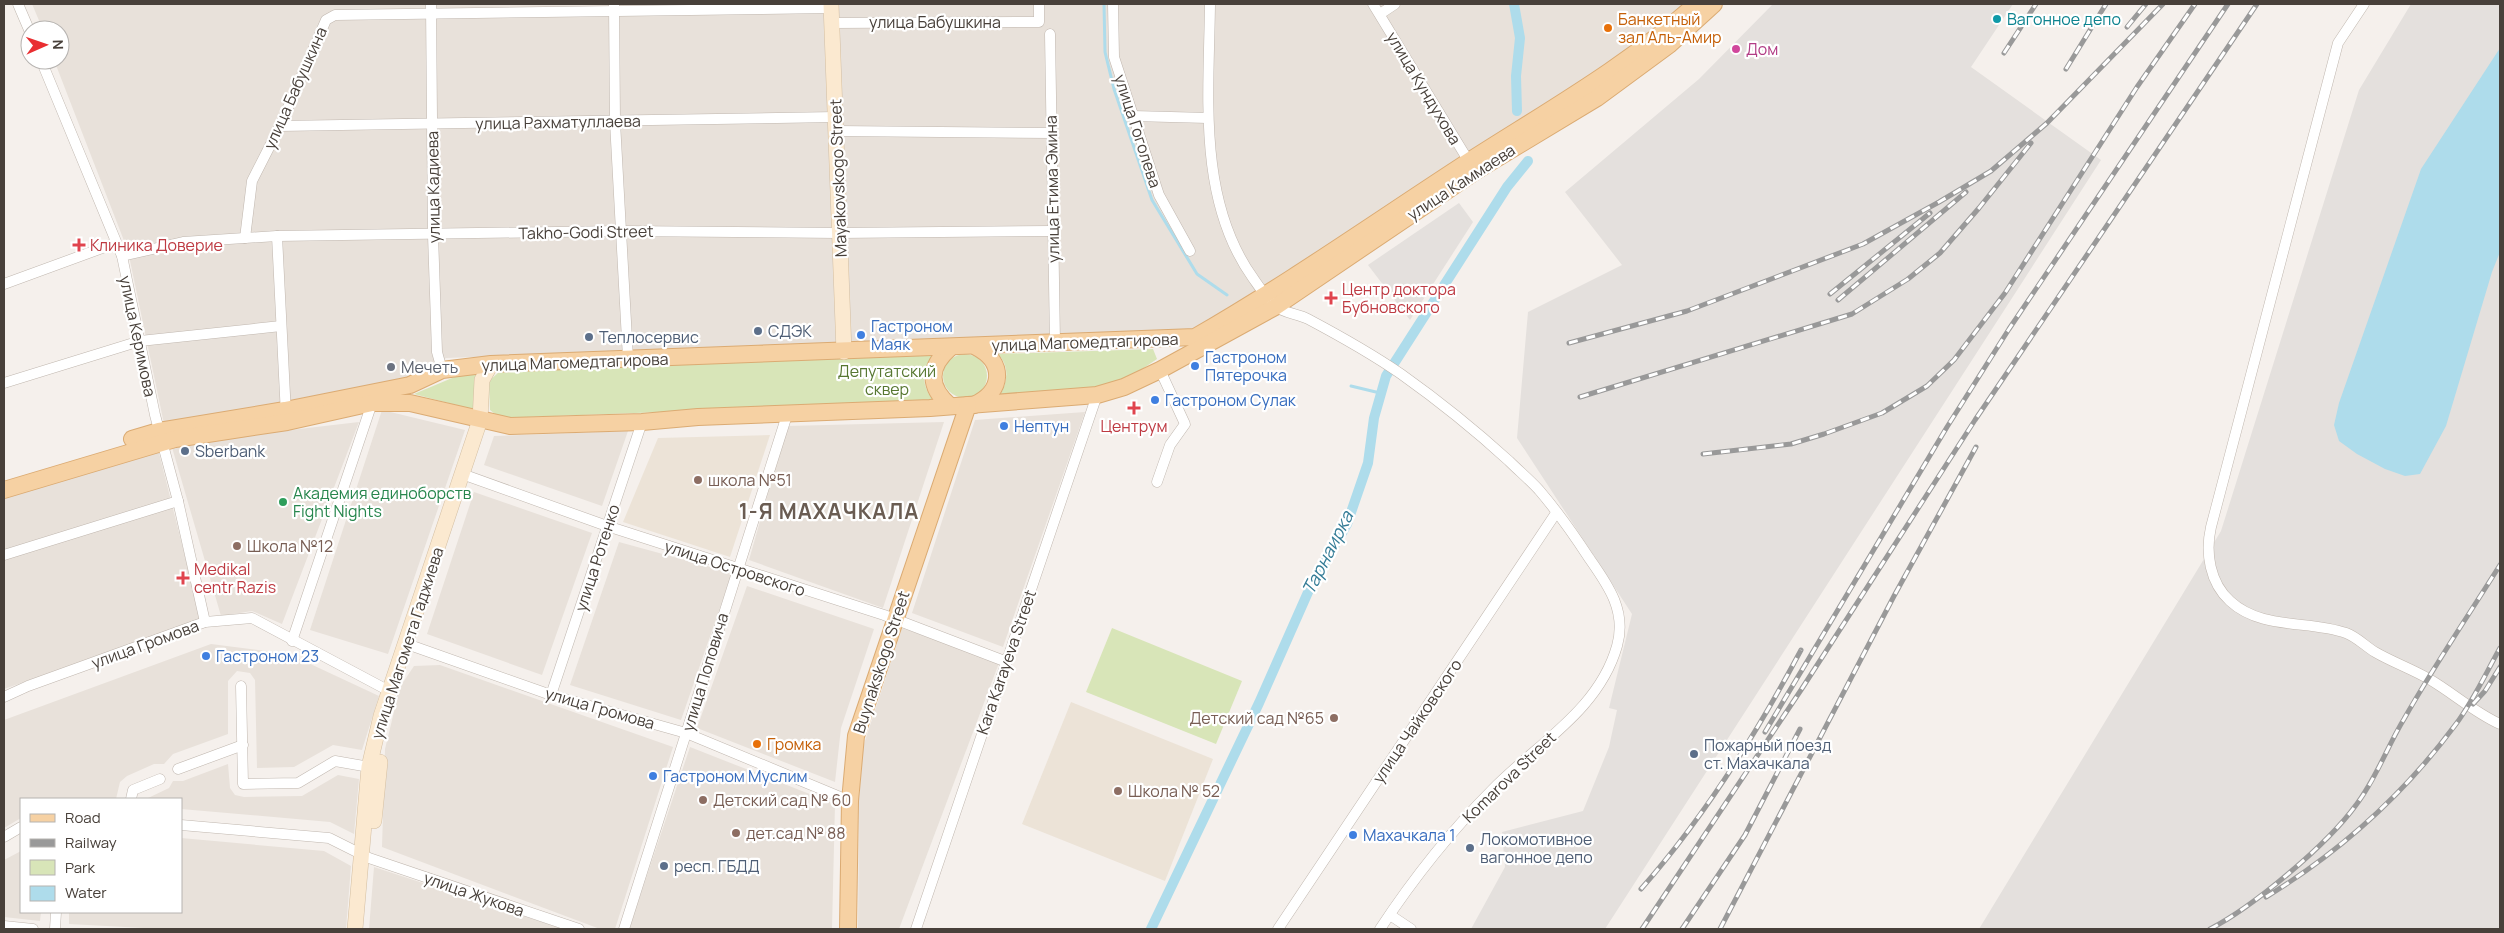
<svg xmlns="http://www.w3.org/2000/svg" width="2504" height="933" font-family="Manrope,sans-serif">
  <style>
    .residential { fill: #e8e1da }
    .industrial { fill: #e4e0dd }
    .education { fill: #ece3d7 }
    .green { fill: #d8e5b8 }
    .water { fill: #aedceb }
    .lines { fill: none; stroke-linecap: round; stroke-linejoin: round }
    .stream { stroke: #aedceb; stroke-width: 3 }
    .canal { stroke: #aedceb; stroke-width: 10 }
    .street-casing { stroke: #c0b7af; stroke-width: 11 }
    .secondary-casing { stroke: #d3bea1; stroke-width: 16 }
    .primary-casing { stroke: #dbab73; stroke-width: 18 }
    .street { stroke: #fff; stroke-width: 10 }
    .secondary { stroke: #fbe9d0; stroke-width: 15 }
    .primary { stroke: #f6d1a3; stroke-width: 16 }
    .rail-casing { stroke: #999; stroke-width: 5 }
    .rail { stroke: #fff; stroke-width: 3; stroke-dasharray: 9; stroke-linecap: butt }
    .culture-dot { fill: #0f9aa8; stroke: #fff; stroke-width: 2 }
    .food-dot { fill: #e8710a; stroke: #fff; stroke-width: 2 }
    .hotel-dot { fill: #d1479c; stroke: #fff; stroke-width: 2 }
    .health-dot { fill: #e0444e; stroke: #fff; stroke-width: 2 }
    .service-dot { fill: #5c6f8a; stroke: #fff; stroke-width: 2 }
    .shop-dot { fill: #3f7fe0; stroke: #fff; stroke-width: 2 }
    .worship-dot { fill: #6b7280; stroke: #fff; stroke-width: 2 }
    .education-dot { fill: #8d6e63; stroke: #fff; stroke-width: 2 }
    .leisure-dot { fill: #2e9e5b; stroke: #fff; stroke-width: 2 }
    .labels { text-anchor: middle; stroke-width: 4.5; stroke-linejoin: round; paint-order: stroke }
    .food-label { font-size: 16px; fill: #c56008; stroke: #fff; text-anchor: start }
    .culture-label { font-size: 16px; fill: #0d838f; stroke: #fff; text-anchor: start }
    .street-label { font-size: 16px; fill: #48403a; stroke: #fff }
    .hotel-label { font-size: 16px; fill: #b23c85; stroke: #fff; text-anchor: start }
    .health-label { font-size: 16px; fill: #be3a42; stroke: #fff; text-anchor: start }
    .shop-label { font-size: 16px; fill: #366cbe; stroke: #fff; text-anchor: start }
    .service-label { font-size: 16px; fill: #4e5e75; stroke: #fff; text-anchor: start }
    .worship-label { font-size: 16px; fill: #5b616d; stroke: #fff; text-anchor: start }
    .park-label { font-size: 16px; fill: #577731; stroke: #fff }
    .education-label { font-size: 16px; fill: #785e54; stroke: #fff; text-anchor: start }
    .leisure-label { font-size: 16px; fill: #27864d; stroke: #fff; text-anchor: start }
    .water-label { font-size: 18px; font-style: italic; fill: #347c96; stroke: #fff }
    .district-label { font-size: 21px; font-weight: bold; letter-spacing: 1px; fill: #6a5c52; stroke: #fff }
  </style>
  <rect width="100%" height="100%" fill="#f5f0ec"/>
  <!-- residential -->
  <g class="residential">
    <polygon points="32,4 1688,4 1654,35 1194,331 446,358 409,378 164,424 128,251 54,60 60,60 60,30 43,30"/>
    <polygon points="382,410 465,430 388,654 310,630"/>
    <polygon points="1085,412 1003,647 912,613 975,420"/>
    <polygon points="359,422 282,624 252,611 221,616 171,444"/>
    <polygon points="944,422 883,608 749,560 787,426"/>
    <polygon points="628,431 602,506 484,465 494,436"/>
    <polygon points="158,449 201,620 4,689 4,494"/>
    <polygon points="474,492 592,533 542,675 427,634"/>
    <polygon points="619,542 732,573 681,720 570,685"/>
    <polygon points="747,586 874,629 841,728 835,782 697,728"/>
    <polygon points="902,628 999,663 899,929 858,929 859,800 863,747"/>
    <polygon points="211,644 289,654 379,696 362,750 333,745 294,767 257,768 255,680 250,673 237,671 228,681 228,734 173,754 164,764 154,764 127,776 120,782 116,799 21,799 21,818 4,828 4,720"/>
    <polygon points="440,665 673,747 615,929 600,929 382,847 385,749 400,687 414,666"/>
    <polygon points="690,747 835,804 832,929 629,929"/>
    <polygon points="228,764 230,788 235,795 244,797 302,796 338,775 359,779 354,834 330,822 181,809 181,799 146,799 169,788 173,781 183,781"/>
    <polygon points="181,838 324,851 351,866 346,929 162,929 69,924 69,912 181,912"/>
    <polygon points="21,851 21,912 41,912 40,921 4,917 4,860"/>
    <polygon points="374,867 563,929 369,929"/>
  </g>
  <!-- industrial -->
  <g class="industrial">
    <polygon points="1773,4 2013,4 1971,67 2101,160 1605,929 1471,929 1505,867 1502,832 1583,811 1609,747 1617,710 1609,708 1632,614 1517,438 1528,312 1622,265 1565,192 1699,79"/>
    <polygon points="2411,4 2500,4 2500,929 1979,929 2221,531 2359,90"/>
    <polygon points="1459,203 1473,222 1410,320 1368,265"/>
  </g>
  <!-- education -->
  <g class="education">
    <polygon points="770,435 730,557 623,522 658,438"/>
    <polygon points="1071,702 1213,759 1165,881 1022,824"/>
  </g>
  <!-- green -->
  <g class="green">
    <path d="M1153,349L1157,359L1123,382L1094,390L999,397C1008,382 1010,367 998,354Z"/>
    <circle cx="965" cy="376" r="22"/>
    <path d="M933,355C921,372 921,386 935,402L500,418L490,410L489,381L499,372Z"/>
    <polygon points="464,373 478,374 475,410 414,394"/>
    <polygon points="1112,628 1242,681 1216,744 1086,692"/>
  </g>
  <!-- water -->
  <polygon class="water" points="2500,48 2500,252 2492,272 2446,426 2420,474 2405,476 2385,469 2357,454 2339,441 2334,425 2339,403 2421,169"/>
  <g class="lines">
    <!-- stream -->
    <g class="stream">
      <polyline points="1104,4 1105,52 1114,89 1152,200 1197,274 1227,295"/>
      <polyline points="1351,386 1380,393"/>
    </g>
    <!-- canal -->
    <g class="canal">
      <polyline points="1514,4 1520,38 1516,76 1517,111"/>
      <polyline points="1151,929 1259,703 1309,590 1347,524 1368,463 1374,418 1386,376 1507,187 1528,161"/>
    </g>
    <!-- street casing -->
    <g class="street-casing">
      <g id="street">
        <polyline points="18,4 30,32"/>
        <polyline points="431,4 433,235 437,352 442,370"/>
        <polyline points="614,4 615,122 628,358"/>
        <polyline points="1113,4 1114,57 1159,195 1190,251"/>
        <path d="M1210,4C1209,94 1197,200 1253,278C1258,285 1269,302 1275,306C1283,313 1299,314 1308,319C1340,336 1372,354 1401,374C1439,401 1475,430 1509,461C1519,471 1530,480 1539,490C1557,511 1574,535 1589,558C1608,585 1627,611 1617,646C1599,710 1537,744 1493,789C1450,832 1413,879 1380,929"/>
        <polyline points="1373,4 1471,165"/>
        <path d="M2364,4L2338,43L2211,527C2205,553 2210,583 2230,601C2261,630 2309,620 2346,633C2357,637 2365,646 2375,652C2392,662 2412,669 2429,679C2453,693 2475,713 2500,724"/>
        <polyline points="1380,14 1395,4"/>
        <polyline points="832,23 1039,22 1039,4"/>
        <polyline points="1050,34 1055,343"/>
        <polyline points="41,60 122,256 155,415 178,501 205,622"/>
        <polyline points="1133,116 1208,118"/>
        <polyline points="280,126 836,117"/>
        <polyline points="836,131 1052,133"/>
        <polyline points="277,236 286,415"/>
        <polyline points="245,238 252,181 280,126 326,20 335,15 831,8"/>
        <polyline points="122,256 183,242 277,236 620,231 839,233 1052,231"/>
        <polyline points="4,284 116,243"/>
        <polyline points="4,383 140,341 281,326"/>
        <polyline points="462,474 607,526 884,615 1007,662"/>
        <polyline points="1157,482 1170,445 1185,424 1160,370"/>
        <polyline points="4,555 178,501"/>
        <polyline points="292,641 372,403"/>
        <polyline points="404,643 551,695 686,733 850,801"/>
        <polyline points="241,686 243,784 298,783 335,761 375,768"/>
        <polyline points="551,695 642,422"/>
        <polyline points="4,697 28,686 205,622 252,618 393,693"/>
        <polyline points="178,769 243,745"/>
        <polyline points="131,799 133,790 160,779"/>
        <polyline points="181,825 329,838 369,858 579,929"/>
        <polyline points="4,837 21,827"/>
        <polyline points="1390,915 1411,929"/>
        <polyline points="4,926 33,929"/>
        <polyline points="55,929 56,912"/>
        <polyline points="624,929 787,415"/>
        <polyline points="916,929 1097,395"/>
        <polyline points="1278,929 1556,513"/>
      </g>
    </g>
    <!-- secondary casing -->
    <g class="secondary-casing">
      <g id="secondary">
        <polyline points="831,4 844,352"/>
        <polyline points="374,821 380,762"/>
        <polyline points="355,929 369,767 381,716 480,420 482,380 491,364"/>
      </g>
    </g>
    <!-- primary casing -->
    <g class="primary-casing">
      <g id="primary">
        <path d="M950,348C928,367 928,387 950,406"/>
        <path d="M974,405C1004,391 1005,362 976,347"/>
        <path d="M132,439L159,431L285,410L410,385L442,370L491,364L1195,337C1289,283 1378,220 1469,161C1547,111 1627,66 1696,4"/>
        <polyline points="4,490 175,439 287,422 372,403 410,403 510,426 642,422 698,417 930,408 1097,395 1124,387 1160,370 1275,307 1476,171 1597,98 1669,45 1714,4"/>
        <polyline points="848,929 850,801 856,736 968,405"/>
      </g>
    </g>
    <!-- street -->
    <use href="#street" class="street"/>
    <!-- secondary -->
    <use href="#secondary" class="secondary"/>
    <!-- primary -->
    <use href="#primary" class="primary"/>
    <!-- rail casing -->
    <g class="rail-casing">
      <g id="rail">
        <polyline points="2127,27 2146,4"/>
        <polyline points="2004,53 2036,4"/>
        <polyline points="2066,69 2106,4"/>
        <polyline points="1830,294 1930,213"/>
        <polyline points="1838,300 1966,192"/>
        <polyline points="1569,343 1687,311 1863,244 1939,202 1991,171 2047,123 2163,4"/>
        <polyline points="1580,397 1852,314 1908,279 1940,253 1979,208 2031,143"/>
        <polyline points="1703,454 1791,444 1824,434 1882,413 1927,386 1954,360 2005,293 2137,87 2195,4"/>
        <polyline points="2473,704 2485,691 2500,667"/>
        <polyline points="1765,732 1947,427 2009,329 2228,4"/>
        <path d="M1641,889C1702,820 1758,731 1801,650"/>
        <path d="M2266,897C2340,852 2405,793 2456,724C2473,701 2486,673 2500,648"/>
        <polyline points="1642,929 1801,690 1975,420 2257,4"/>
        <polyline points="1682,929 1745,835 1800,729"/>
        <polyline points="1720,929 1894,596 1976,447"/>
        <path d="M2210,929C2253,907 2327,845 2356,805C2376,779 2387,747 2404,719C2434,666 2468,616 2500,565"/>
      </g>
    </g>
    <!-- rail -->
    <use href="#rail" class="rail"/>
  </g>
  <!-- markers -->
  <circle class="culture-dot" cx="1997" cy="19" r="5"/>
  <g class="food-dot">
    <circle cx="1608" cy="28" r="5"/>
    <circle cx="757" cy="744" r="5"/>
  </g>
  <circle class="hotel-dot" cx="1736" cy="49" r="5"/>
  <g class="health-dot">
    <path d="M76.5 237.5h5v5h5v5h-5v5h-5v-5h-5v-5h5z"/>
    <path d="M1328.5 290.5h5v5h5v5h-5v5h-5v-5h-5v-5h5z"/>
    <path d="M1131.5 400.5h5v5h5v5h-5v5h-5v-5h-5v-5h5z"/>
    <path d="M180.5 570.5h5v5h5v5h-5v5h-5v-5h-5v-5h5z"/>
  </g>
  <g class="service-dot">
    <circle cx="758" cy="331" r="5"/>
    <circle cx="589" cy="337" r="5"/>
    <circle cx="185" cy="451" r="5"/>
    <circle cx="1694" cy="754" r="5"/>
    <circle cx="1470" cy="848" r="5"/>
    <circle cx="664" cy="866" r="5"/>
  </g>
  <g class="shop-dot">
    <circle cx="861" cy="335" r="5"/>
    <circle cx="1195" cy="366" r="5"/>
    <circle cx="1155" cy="400" r="5"/>
    <circle cx="1004" cy="426" r="5"/>
    <circle cx="206" cy="656" r="5"/>
    <circle cx="653" cy="776" r="5"/>
    <circle cx="1353" cy="835" r="5"/>
  </g>
  <circle class="worship-dot" cx="391" cy="367" r="5"/>
  <g class="education-dot">
    <circle cx="698" cy="480" r="5"/>
    <circle cx="237" cy="546" r="5"/>
    <circle cx="1334" cy="718" r="5"/>
    <circle cx="1118" cy="791" r="5"/>
    <circle cx="703" cy="800" r="5"/>
    <circle cx="736" cy="833" r="5"/>
  </g>
  <circle class="leisure-dot" cx="283" cy="502" r="5"/>
  <g class="labels">
    <!-- food labels -->
    <g class="food-label">
      <text x="1618" y="25">Банкетный<tspan x="1618" dy="18">зал Аль-Амир</tspan></text>
      <text x="767" y="750">Громка</text>
    </g>
    <!-- culture labels -->
    <g class="culture-label">
      <text x="2007" y="25">Вагонное депо</text>
    </g>
    <!-- street labels -->
    <g class="street-label">
      <text x="935" y="28">улица Бабушкина</text>
      <text transform="translate(295 88) rotate(-66)" y="6">улица Бабушкина</text>
      <text transform="translate(1424 88) rotate(59)" y="6">улица Кундухова</text>
      <text transform="translate(558 122) rotate(-1)" y="6">улица Рахматуллаева</text>
      <text transform="translate(1138 131) rotate(72)" y="6">улица Гоголева</text>
      <text transform="translate(838 178) rotate(-92)" y="6">Mayakovskogo Street</text>
      <text transform="translate(1461 182) rotate(-33)" y="6">улица Каммаева</text>
      <text transform="translate(433 187) rotate(-91)" y="6">улица Кадиева</text>
      <text transform="translate(1052 189) rotate(-91)" y="6">улица Етима Эмина</text>
      <text transform="translate(586 232) rotate(-1)" y="6">Takho-Godi Street</text>
      <text transform="translate(138 336) rotate(78)" y="6">улица Керимова</text>
      <text transform="translate(1085 342) rotate(-2)" y="6">улица Магомедтагирова</text>
      <text transform="translate(575 362) rotate(-2)" y="6">улица Магомедтагирова</text>
      <text transform="translate(597 558) rotate(-72)" y="6">улица Ротенко</text>
      <text transform="translate(735 568) rotate(18)" y="6">улица Островского</text>
      <text transform="translate(407 643) rotate(-72)" y="6">улица Магомета Гаджиева</text>
      <text transform="translate(145 644) rotate(-20)" y="6">улица Громова</text>
      <text transform="translate(881 662) rotate(-72)" y="6">Buynakskogo Street</text>
      <text transform="translate(1006 662) rotate(-71)" y="6">Kara Karayeva Street</text>
      <text transform="translate(705 672) rotate(-73)" y="6">улица Поповича</text>
      <text transform="translate(600 708) rotate(16)" y="6">улица Громова</text>
      <text transform="translate(1417 721) rotate(-56)" y="6">улица Чайковского</text>
      <text transform="translate(1509 777) rotate(-44)" y="6">Komarova Street</text>
      <text transform="translate(474 894) rotate(19)" y="6">улица Жукова</text>
    </g>
    <!-- hotel labels -->
    <g class="hotel-label">
      <text x="1746" y="55">Дом</text>
    </g>
    <!-- health labels -->
    <g class="health-label">
      <text x="90" y="251">Клиника Доверие</text>
      <text x="1342" y="295">Центр доктора<tspan x="1342" dy="18">Бубновского</tspan></text>
      <text x="1134" y="432" text-anchor="middle">Центрум</text>
      <text x="194" y="575">Medikal<tspan x="194" dy="18">centr Razis</tspan></text>
    </g>
    <!-- shop labels -->
    <g class="shop-label">
      <text x="871" y="332">Гастроном<tspan x="871" dy="18">Маяк</tspan></text>
      <text x="1205" y="363">Гастроном<tspan x="1205" dy="18">Пятерочка</tspan></text>
      <text x="1165" y="406">Гастроном Сулак</text>
      <text x="1014" y="432">Нептун</text>
      <text x="216" y="662">Гастроном 23</text>
      <text x="663" y="782">Гастроном Муслим</text>
      <text x="1363" y="841">Махачкала 1</text>
    </g>
    <!-- service labels -->
    <g class="service-label">
      <text x="768" y="337">СДЭК</text>
      <text x="599" y="343">Теплосервис</text>
      <text x="195" y="457">Sberbank</text>
      <text x="1704" y="751">Пожарный поезд<tspan x="1704" dy="18">ст. Махачкала</tspan></text>
      <text x="1480" y="845">Локомотивное<tspan x="1480" dy="18">вагонное депо</tspan></text>
      <text x="674" y="872">респ. ГБДД</text>
    </g>
    <!-- worship labels -->
    <g class="worship-label">
      <text x="401" y="373">Мечеть</text>
    </g>
    <!-- park labels -->
    <g class="park-label">
      <text x="887" y="377">Депутатский<tspan x="887" dy="18">сквер</tspan></text>
    </g>
    <!-- education labels -->
    <g class="education-label">
      <text x="708" y="486">школа №51</text>
      <text x="247" y="552">Школа №12</text>
      <text x="1324" y="724" text-anchor="end">Детский сад №65</text>
      <text x="1128" y="797">Школа № 52</text>
      <text x="713" y="806">Детский сад № 60</text>
      <text x="746" y="839">дет.сад № 88</text>
    </g>
    <!-- leisure labels -->
    <g class="leisure-label">
      <text x="293" y="499">Академия единоборств<tspan x="293" dy="18">Fight Nights</tspan></text>
    </g>
    <!-- water labels -->
    <g class="water-label">
      <text transform="translate(1328 553) rotate(-63)" y="6">Тарнаирка</text>
    </g>
    <!-- district labels -->
    <g class="district-label">
      <text x="829" y="519">1-Я МАХАЧКАЛА</text>
    </g>
  </g>
  <!-- border -->
  <rect width="2504" height="933" fill="none" stroke="#48403a" stroke-width="10"/>
  <!-- legend -->
  <rect x="20" y="798" width="162" height="115" fill="#ffffff" stroke="#b6b3b0"/>
  <rect x="30" y="814" width="25" height="8" fill="#f6d1a3" stroke="#b6b3b0"/>
  <text x="65" y="823" font-size="15" fill="#48403a">Road</text>
  <rect x="30" y="839" width="25" height="8" fill="#999999" stroke="#b6b3b0"/>
  <text x="65" y="848" font-size="15" fill="#48403a">Railway</text>
  <rect x="30" y="860" width="25" height="15" fill="#d8e5b8" stroke="#b6b3b0"/>
  <text x="65" y="873" font-size="15" fill="#48403a">Park</text>
  <rect x="30" y="886" width="25" height="15" fill="#aedceb" stroke="#b6b3b0"/>
  <text x="65" y="898" font-size="15" fill="#48403a">Water</text>
  <!-- north arrow -->
  <g transform="translate(45 45) rotate(88)"><circle r="24" fill="#ffffff" stroke="#b6b3b0"/>
  <path d="M0-4L9 19L0 12L-9 19Z" fill="#e92e31"/>
  <text y="-8" font-size="14" font-weight="bold" text-anchor="middle" fill="#48403a">N</text>
  </g>
</svg>
